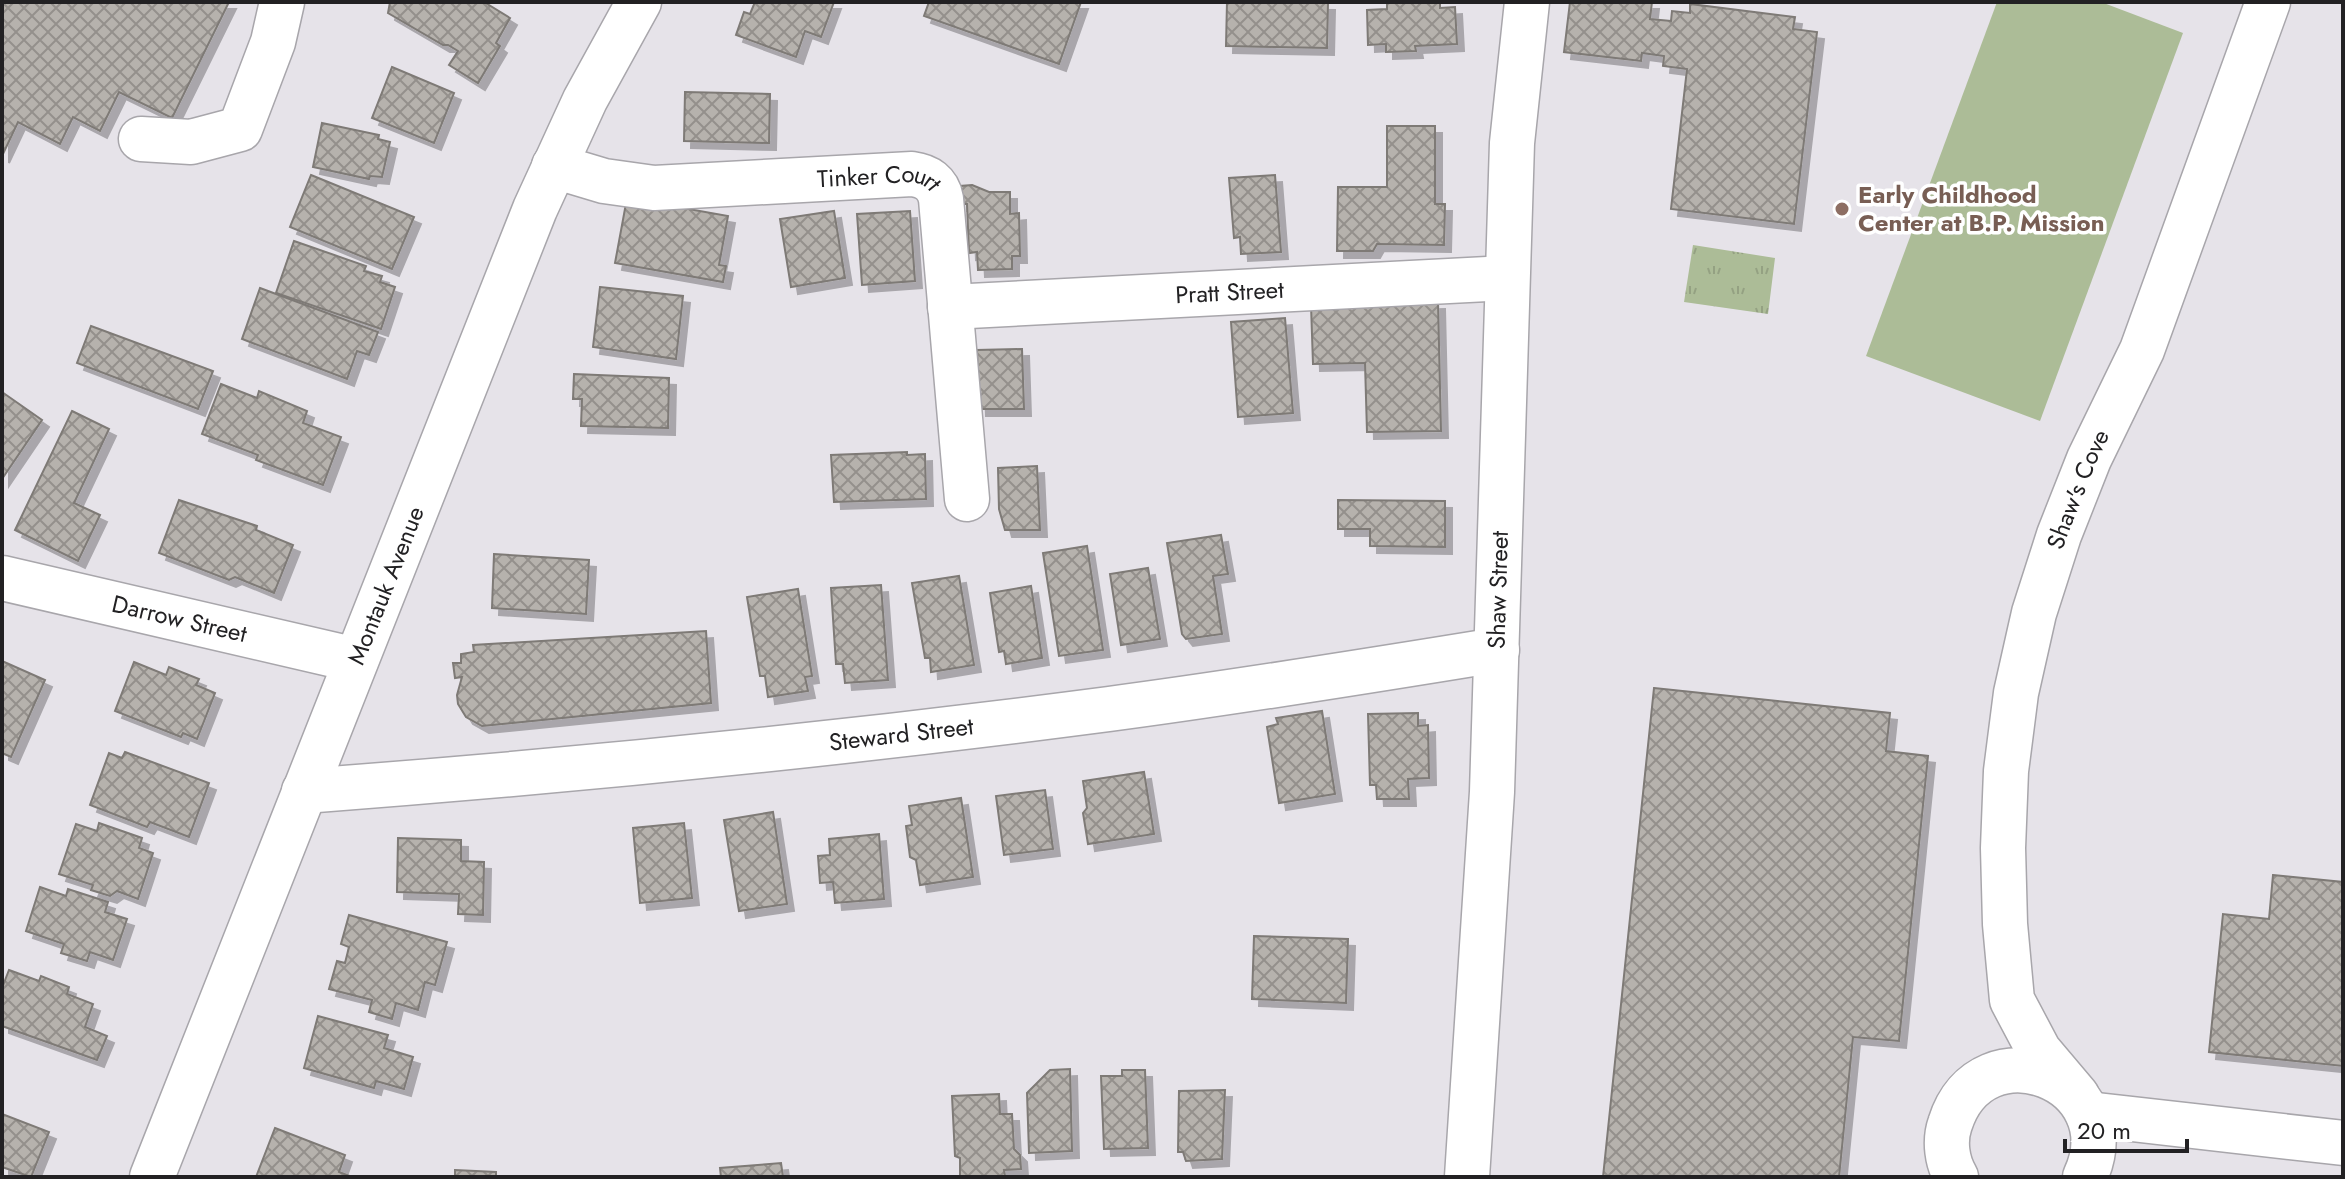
<svg xmlns="http://www.w3.org/2000/svg" width="2345" height="1179" font-family="Jost,sans-serif">
  <style>
    .grass { fill: #acbc97 }
    .park { fill: url(#park-tufts) }
    .building { fill: url(#building-cross-hatch); stroke: #7e7a76; stroke-width: 2; filter: url(#shadow) }
    .lines { fill: none; stroke-linecap: round; stroke-linejoin: round }
    .minor-casing { stroke: #a8a6ab; stroke-width: 47 }
    .minor { stroke: #fff; stroke-width: 44 }
    .education-dot { fill: #8d6e63; stroke: #fff; stroke-width: 3 }
    .labels { text-anchor: middle; stroke-width: 7; stroke-linejoin: round; paint-order: stroke }
    .street-label { font-size: 24px; fill: #222123; stroke: #fff }
    .education-label { font-size: 24px; font-weight: bold; fill: #785e54; stroke: #fff; text-anchor: start }
  </style>
  <defs>
    <pattern id="park-tufts" width="24" height="20" patternUnits="userSpaceOnUse" patternTransform="scale(2)"><rect width="24" height="20" fill="#acbc97"/><path d="M3 7l-1-3M5 7V3M7 7l1-3M15 17l-1-3M17 17v-4M19 17l1-3" fill="none" stroke="#94a182"/></pattern>
    <pattern id="building-cross-hatch" width="8" height="8" patternUnits="userSpaceOnUse" patternTransform="scale(2)"><rect width="8" height="8" fill="#b6b2ad"/><path d="M0 0l8 8M0 8l8-8" fill="none" stroke="#94908c"/></pattern>
    <filter id="shadow"><feDropShadow dx="7" dy="7" stdDeviation="0" flood-color="#0004"/></filter>
  </defs>
  <rect width="100%" height="100%" fill="#e6e3e9"/>
  <!-- grass -->
  <polygon class="grass" points="1997,2 2101,2 2183,33 2040,421 1866,356"/>
  <!-- park -->
  <polygon class="park" points="1693,245 1775,258 1768,314 1684,302"/>
  <!-- building -->
  <g class="building">
    <polygon points="2,2 229,2 172,118 119,92 100,131 73,117 60,144 18,122 2,156"/>
    <polygon points="390,2 484,2 510,18 496,43 500,46 478,83 449,65 458,51 448,45 443,45 388,13"/>
    <polygon points="755,2 834,2 821,37 805,31 796,57 736,35 744,12 750,14"/>
    <polygon points="929,2 1081,2 1059,64 924,16"/>
    <polygon points="1227,2 1328,3 1327,48 1226,46"/>
    <polygon points="1387,2 1440,2 1440,8 1455,7 1457,44 1415,46 1416,51 1386,52 1386,44 1368,45 1367,10 1387,9"/>
    <polygon points="1570,2 1652,2 1650,19 1671,21 1672,11 1690,13 1690,4 1795,17 1793,29 1817,32 1794,224 1671,209 1687,69 1663,66 1664,56 1642,53 1641,61 1564,52"/>
    <polygon points="392,67 454,93 434,143 372,118"/>
    <polygon points="685,92 770,94 769,143 684,141"/>
    <polygon points="322,123 379,135 378,139 390,142 382,177 370,176 369,179 313,167"/>
    <polygon points="1387,126 1435,126 1435,204 1445,204 1444,245 1377,244 1373,251 1337,251 1338,187 1387,187"/>
    <polygon points="311,175 414,217 392,269 290,227"/>
    <polygon points="1275,175 1281,252 1241,254 1240,237 1234,238 1229,178"/>
    <polygon points="972,185 989,192 1010,192 1010,214 1019,213 1020,256 1012,256 1012,269 978,270 977,252 969,253 967,204 960,204 960,186"/>
    <polygon points="627,198 728,216 719,265 726,266 723,282 615,263"/>
    <polygon points="834,211 845,278 791,287 780,219"/>
    <polygon points="910,211 915,281 862,285 857,214"/>
    <polygon points="294,241 366,266 364,271 382,276 380,282 395,287 381,329 276,293"/>
    <polygon points="600,287 683,296 676,359 593,347"/>
    <polygon points="260,288 378,332 369,355 357,351 347,379 242,339"/>
    <polygon points="1438,302 1441,431 1367,432 1365,363 1313,364 1311,305"/>
    <polygon points="1285,318 1293,413 1238,417 1231,322"/>
    <polygon points="91,326 213,371 198,409 77,363"/>
    <polygon points="1022,349 1024,409 979,409 977,350"/>
    <polygon points="574,374 669,378 668,428 581,426 582,399 573,399"/>
    <polygon points="221,384 257,398 259,391 307,411 303,423 341,437 323,485 256,460 258,455 202,434"/>
    <polygon points="2,392 42,420 2,479"/>
    <polygon points="72,411 109,429 74,503 100,515 78,561 15,530"/>
    <polygon points="907,452 907,455 925,454 926,499 834,502 831,455"/>
    <polygon points="1037,466 1040,530 1005,530 999,509 998,468"/>
    <polygon points="179,500 257,526 256,530 293,545 274,593 235,577 229,580 159,553"/>
    <polygon points="1338,500 1445,501 1445,547 1370,546 1370,529 1338,529"/>
    <polygon points="1221,535 1228,574 1213,576 1222,634 1186,639 1182,634 1167,543"/>
    <polygon points="1087,546 1103,650 1059,656 1043,553"/>
    <polygon points="494,554 589,560 586,614 492,608"/>
    <polygon points="1148,568 1160,639 1121,645 1110,574"/>
    <polygon points="959,576 974,665 931,672 930,658 925,658 912,583"/>
    <polygon points="881,585 888,680 845,683 843,664 836,664 831,588"/>
    <polygon points="1031,586 1042,658 1006,664 1004,651 999,652 990,593"/>
    <polygon points="798,589 812,676 805,677 808,691 768,697 765,676 760,676 747,597"/>
    <polygon points="706,631 711,703 482,726 466,717 458,704 457,695 462,677 455,678 453,663 461,663 461,654 474,652 473,645"/>
    <polygon points="2,661 45,680 11,757 2,753"/>
    <polygon points="134,662 166,675 169,667 199,679 196,685 215,693 197,739 183,733 181,737 115,711"/>
    <polygon points="1654,688 1890,713 1886,751 1928,756 1899,1041 1853,1037 1839,1177 1603,1177"/>
    <polygon points="1322,711 1335,794 1279,803 1267,727 1278,724 1276,718"/>
    <polygon points="1418,713 1418,726 1428,725 1429,778 1408,779 1409,799 1377,799 1376,785 1370,785 1368,714"/>
    <polygon points="125,752 209,783 189,837 150,822 147,827 90,805 109,753 122,758"/>
    <polygon points="1144,772 1154,834 1088,844 1083,813 1087,808 1083,781"/>
    <polygon points="1045,790 1053,849 1004,855 996,796"/>
    <polygon points="961,798 973,877 920,885 916,860 910,857 906,826 912,825 909,806"/>
    <polygon points="773,812 787,904 739,911 724,820"/>
    <polygon points="99,823 142,838 139,848 153,853 138,899 117,891 110,896 91,890 93,885 59,874 76,824 97,831"/>
    <polygon points="684,823 692,898 640,903 633,828"/>
    <polygon points="879,834 884,899 835,903 833,882 820,883 818,856 830,855 829,839"/>
    <polygon points="398,838 461,840 461,861 484,862 483,915 458,914 459,894 397,892"/>
    <polygon points="2273,875 2343,882 2343,1066 2209,1052 2223,914 2269,919"/>
    <polygon points="40,887 66,896 68,889 108,902 105,912 127,919 113,960 90,952 87,961 61,953 64,944 26,931"/>
    <polygon points="349,915 447,942 435,985 425,982 418,1010 396,1003 392,1019 369,1012 372,1000 329,989 337,961 345,963 349,947 341,944"/>
    <polygon points="1254,936 1348,939 1346,1003 1252,999"/>
    <polygon points="9,970 39,981 41,976 69,987 67,994 93,1004 85,1027 107,1036 97,1060 2,1026 2,988"/>
    <polygon points="318,1016 388,1035 384,1048 413,1057 404,1089 376,1081 374,1088 304,1068"/>
    <polygon points="1070,1069 1072,1151 1029,1153 1027,1093 1050,1070"/>
    <polygon points="1122,1070 1145,1070 1148,1148 1104,1149 1101,1076 1122,1076"/>
    <polygon points="1225,1090 1222,1159 1186,1161 1183,1152 1178,1152 1179,1091"/>
    <polygon points="999,1094 1000,1114 1012,1114 1014,1149 1020,1155 1021,1169 1004,1170 1005,1176 960,1177 960,1158 955,1156 952,1096"/>
    <polygon points="2,1114 49,1132 31,1177 2,1167"/>
    <polygon points="275,1128 345,1155 339,1172 352,1177 256,1177"/>
    <polygon points="781,1163 783,1177 721,1177 720,1168"/>
    <polygon points="455,1170 496,1172 496,1177 455,1177"/>
  </g>
  <g class="lines">
    <!-- minor casing -->
    <g class="minor-casing">
      <g id="minor">
        <polyline points="141,139 191,142 240,129 273,42 282,2"/>
        <path id="s1" d="M554,166L604,181L654,188L912,174C927,176 938,183 941,199L967,499"/>
        <path id="s2" d="M950,307L1507,278"/>
        <path id="s3" d="M2,578L356,660"/>
        <path id="s4" d="M304,791C573,771 841,744 1109,709C1238,692 1368,671 1497,650"/>
        <path id="s5" d="M2077,1096L2039,1051L2012,1000L2005,924L2003,848L2006,771L2016,693L2034,613L2059,535L2089,459L2142,350L2268,2"/>
        <polyline points="2088,1114 2343,1143"/>
        <path id="s6" d="M152,1177L535,209L585,100L639,2"/>
        <path id="s7" d="M1467,1177L1492,792L1512,143L1527,2"/>
        <path d="M1956,1177C1947,1162 1944,1141 1950,1124C1982,1022 2130,1080 2085,1177"/>
      </g>
    </g>
    <!-- minor -->
    <use href="#minor" class="minor"/>
  </g>
  <!-- markers -->
  <circle class="education-dot" cx="1842" cy="209" r="8"/>
  <g class="labels">
    <!-- street labels -->
    <g class="street-label">
      <text dy="8" stroke="none"><textPath href="#s1" startOffset="328">Tinker Court</textPath></text>
      <text dy="8" stroke="none"><textPath href="#s2" startOffset="280">Pratt Street</textPath></text>
      <text dy="8" stroke="none"><textPath href="#s5" startOffset="638">Shaw's Cove</textPath></text>
      <text dy="8" stroke="none"><textPath href="#s6" startOffset="636">Montauk Avenue</textPath></text>
      <text dy="8" stroke="none"><textPath href="#s7" startOffset="588">Shaw Street</textPath></text>
      <text dy="8" stroke="none"><textPath href="#s3" startOffset="182">Darrow Street</textPath></text>
      <text dy="8" stroke="none"><textPath href="#s4" startOffset="600">Steward Street</textPath></text>
    </g>
    <!-- education labels -->
    <g class="education-label">
      <text x="1858" y="203">Early Childhood<tspan x="1858" dy="28">Center at B.P. Mission</tspan></text>
    </g>
  </g>
  <!-- border -->
  <rect width="2345" height="1179" fill="none" stroke="#222123" stroke-width="8"/>
  <!-- scale -->
  <path d="M2065 1139v12h122v-12" fill="none" stroke="#222123" stroke-width="4"/>
  <text x="2077" y="1139" font-size="24" fill="#222123" stroke="#ffffff" stroke-width="6" paint-order="stroke">20 m</text>
</svg>
